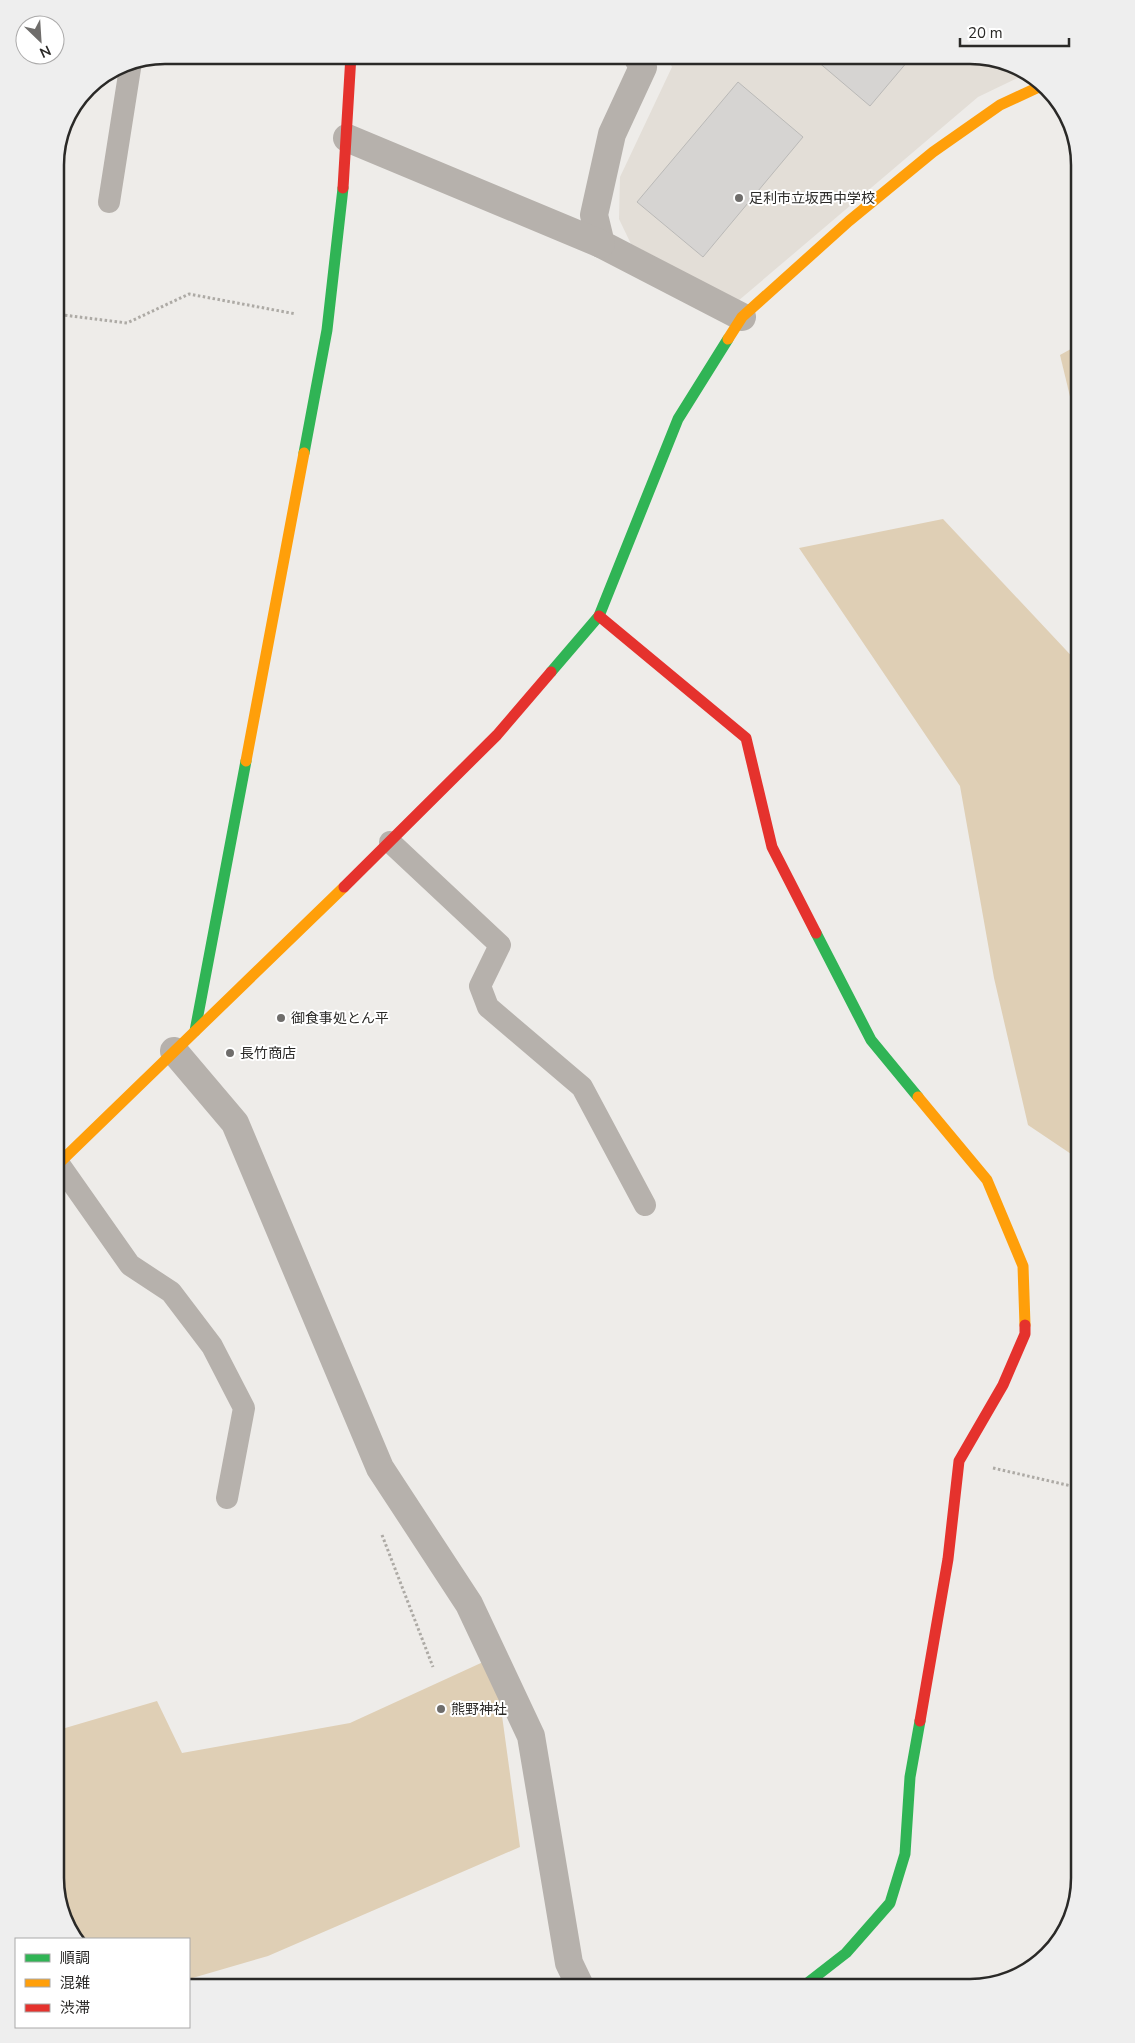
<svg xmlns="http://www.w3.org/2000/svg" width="1135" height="2043" font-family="'Nunito Sans','Noto Sans JP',sans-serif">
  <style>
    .built { fill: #e3ded7 }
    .green { fill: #dfcfb5 }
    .building { fill: #d6d4d2; stroke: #bab9b7 }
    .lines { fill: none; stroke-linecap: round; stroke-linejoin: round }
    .path { stroke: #adaaa5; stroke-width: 3; stroke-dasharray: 2.5 2.5; stroke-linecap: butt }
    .lane { stroke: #b6b1ac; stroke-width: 22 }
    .street { stroke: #b6b1ac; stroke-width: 28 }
    .fast { stroke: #30b455; stroke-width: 11 }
    .slow { stroke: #ff9f0a; stroke-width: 11 }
    .jam { stroke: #e5322d; stroke-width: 11 }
    .poi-dot { fill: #6f6d6b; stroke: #fff; stroke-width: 2 }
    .labels { text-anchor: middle; stroke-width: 4; stroke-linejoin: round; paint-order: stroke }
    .poi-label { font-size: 14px; fill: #2a2927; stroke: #fff; text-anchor: start }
    .rim { fill: none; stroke: #2a2927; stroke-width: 2.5 }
  </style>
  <rect width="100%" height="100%" fill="#eeece9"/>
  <!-- built -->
  <polygon class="built" points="666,55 978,55 1028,73 978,97 738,301 631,244 619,219 620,177 672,67"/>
  <!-- green -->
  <g class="green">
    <polygon points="1080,344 1080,438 1060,355"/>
    <polygon points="943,519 1080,665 1080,1160 1028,1125 994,978 960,786 799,548"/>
    <polygon points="494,1657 520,1847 268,1956 189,1979 189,1939 79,1939 63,1921 55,1878 55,1731 157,1701 182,1753 350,1723"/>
  </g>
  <!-- building -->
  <g class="building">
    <polygon points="810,55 913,55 870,106"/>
    <polygon points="738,82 803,137 703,257 637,202"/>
  </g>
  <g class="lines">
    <!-- path -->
    <g class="path">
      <polyline points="55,314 127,323 189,294 296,314"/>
      <polyline points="993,1468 1080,1488"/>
      <polyline points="382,1535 433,1667"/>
    </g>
    <!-- lane -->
    <g class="lane">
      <polyline points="109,202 131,62"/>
      <polyline points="390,842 500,945 480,986 488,1007 582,1087 645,1205"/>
      <polyline points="59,1164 130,1265 171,1292 212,1346 244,1408 227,1498"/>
    </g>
    <!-- street -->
    <g class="street">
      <polyline points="636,55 643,67 612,134 594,215 601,244 742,317"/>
      <polyline points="347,138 601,244"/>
      <polyline points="174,1051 235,1123 380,1468 469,1604 531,1736 569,1963 581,1988"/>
    </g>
    <!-- fast -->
    <g class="fast">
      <polyline points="304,453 327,330 343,188"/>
      <polyline points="551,672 599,616 678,419 728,339"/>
      <polyline points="816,933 871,1040 918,1097"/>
      <polyline points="195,1031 246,761"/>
      <polyline points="801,1988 846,1953 890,1903 905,1854 910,1777 920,1721"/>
    </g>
    <!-- slow -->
    <g class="slow">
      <polyline points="728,339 742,317 849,221 933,152 1000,105 1041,86"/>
      <polyline points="246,761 304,453"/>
      <polyline points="918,1097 987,1180 1023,1266 1025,1325"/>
      <polyline points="55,1167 344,887"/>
    </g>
    <!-- jam -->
    <g class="jam">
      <polyline points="343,188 351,55"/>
      <polyline points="599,616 746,738 772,847 816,933"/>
      <polyline points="344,887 497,735 551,672"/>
      <polyline points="920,1721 948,1559 959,1461 1003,1385 1025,1334 1025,1325"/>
    </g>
  </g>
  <!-- markers -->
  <g class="poi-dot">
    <circle cx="739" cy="198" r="5"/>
    <circle cx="281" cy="1018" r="5"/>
    <circle cx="230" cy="1053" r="5"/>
    <circle cx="441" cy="1709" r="5"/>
  </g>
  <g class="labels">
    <!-- poi labels -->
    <g class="poi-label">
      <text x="749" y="203">足利市立坂西中学校</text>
      <text x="291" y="1023">御食事処とん平</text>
      <text x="240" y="1058">長竹商店</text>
      <text x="451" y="1714">熊野神社</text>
    </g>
  </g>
  <!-- crop -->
  <path d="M0 0H1135V2043H0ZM165 64H970A101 101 0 0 1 1071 165V1878A101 101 0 0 1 970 1979H165A101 101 0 0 1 64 1878V165A101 101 0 0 1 165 64Z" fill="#eee" fill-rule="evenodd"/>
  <path class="rim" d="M165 64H970A101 101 0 0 1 1071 165V1878A101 101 0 0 1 970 1979H165A101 101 0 0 1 64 1878V165A101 101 0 0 1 165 64Z"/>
  <!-- legend -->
  <rect x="15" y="1938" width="175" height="90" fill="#ffffff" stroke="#aaa9a9"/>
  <rect x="25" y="1954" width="25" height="8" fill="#30b455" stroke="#aaa9a9"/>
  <text x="60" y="1963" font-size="15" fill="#2a2927">順調</text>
  <rect x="25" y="1979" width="25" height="8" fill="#ff9f0a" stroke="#aaa9a9"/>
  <text x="60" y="1988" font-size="15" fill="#2a2927">混雑</text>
  <rect x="25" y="2004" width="25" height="8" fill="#e5322d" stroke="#aaa9a9"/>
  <text x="60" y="2013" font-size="15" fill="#2a2927">渋滞</text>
  <!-- north arrow -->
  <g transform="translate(40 40) rotate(155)"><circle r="24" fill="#ffffff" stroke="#aaa9a9"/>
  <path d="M0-4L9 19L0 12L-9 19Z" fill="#6f6d6b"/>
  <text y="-8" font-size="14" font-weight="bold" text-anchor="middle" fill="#2a2927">N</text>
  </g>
  <!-- scale -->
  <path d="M960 38v8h109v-8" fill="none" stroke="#2a2927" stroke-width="2.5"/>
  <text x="968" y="38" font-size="15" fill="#2a2927" stroke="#ffffff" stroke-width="4" paint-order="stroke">20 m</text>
</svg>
